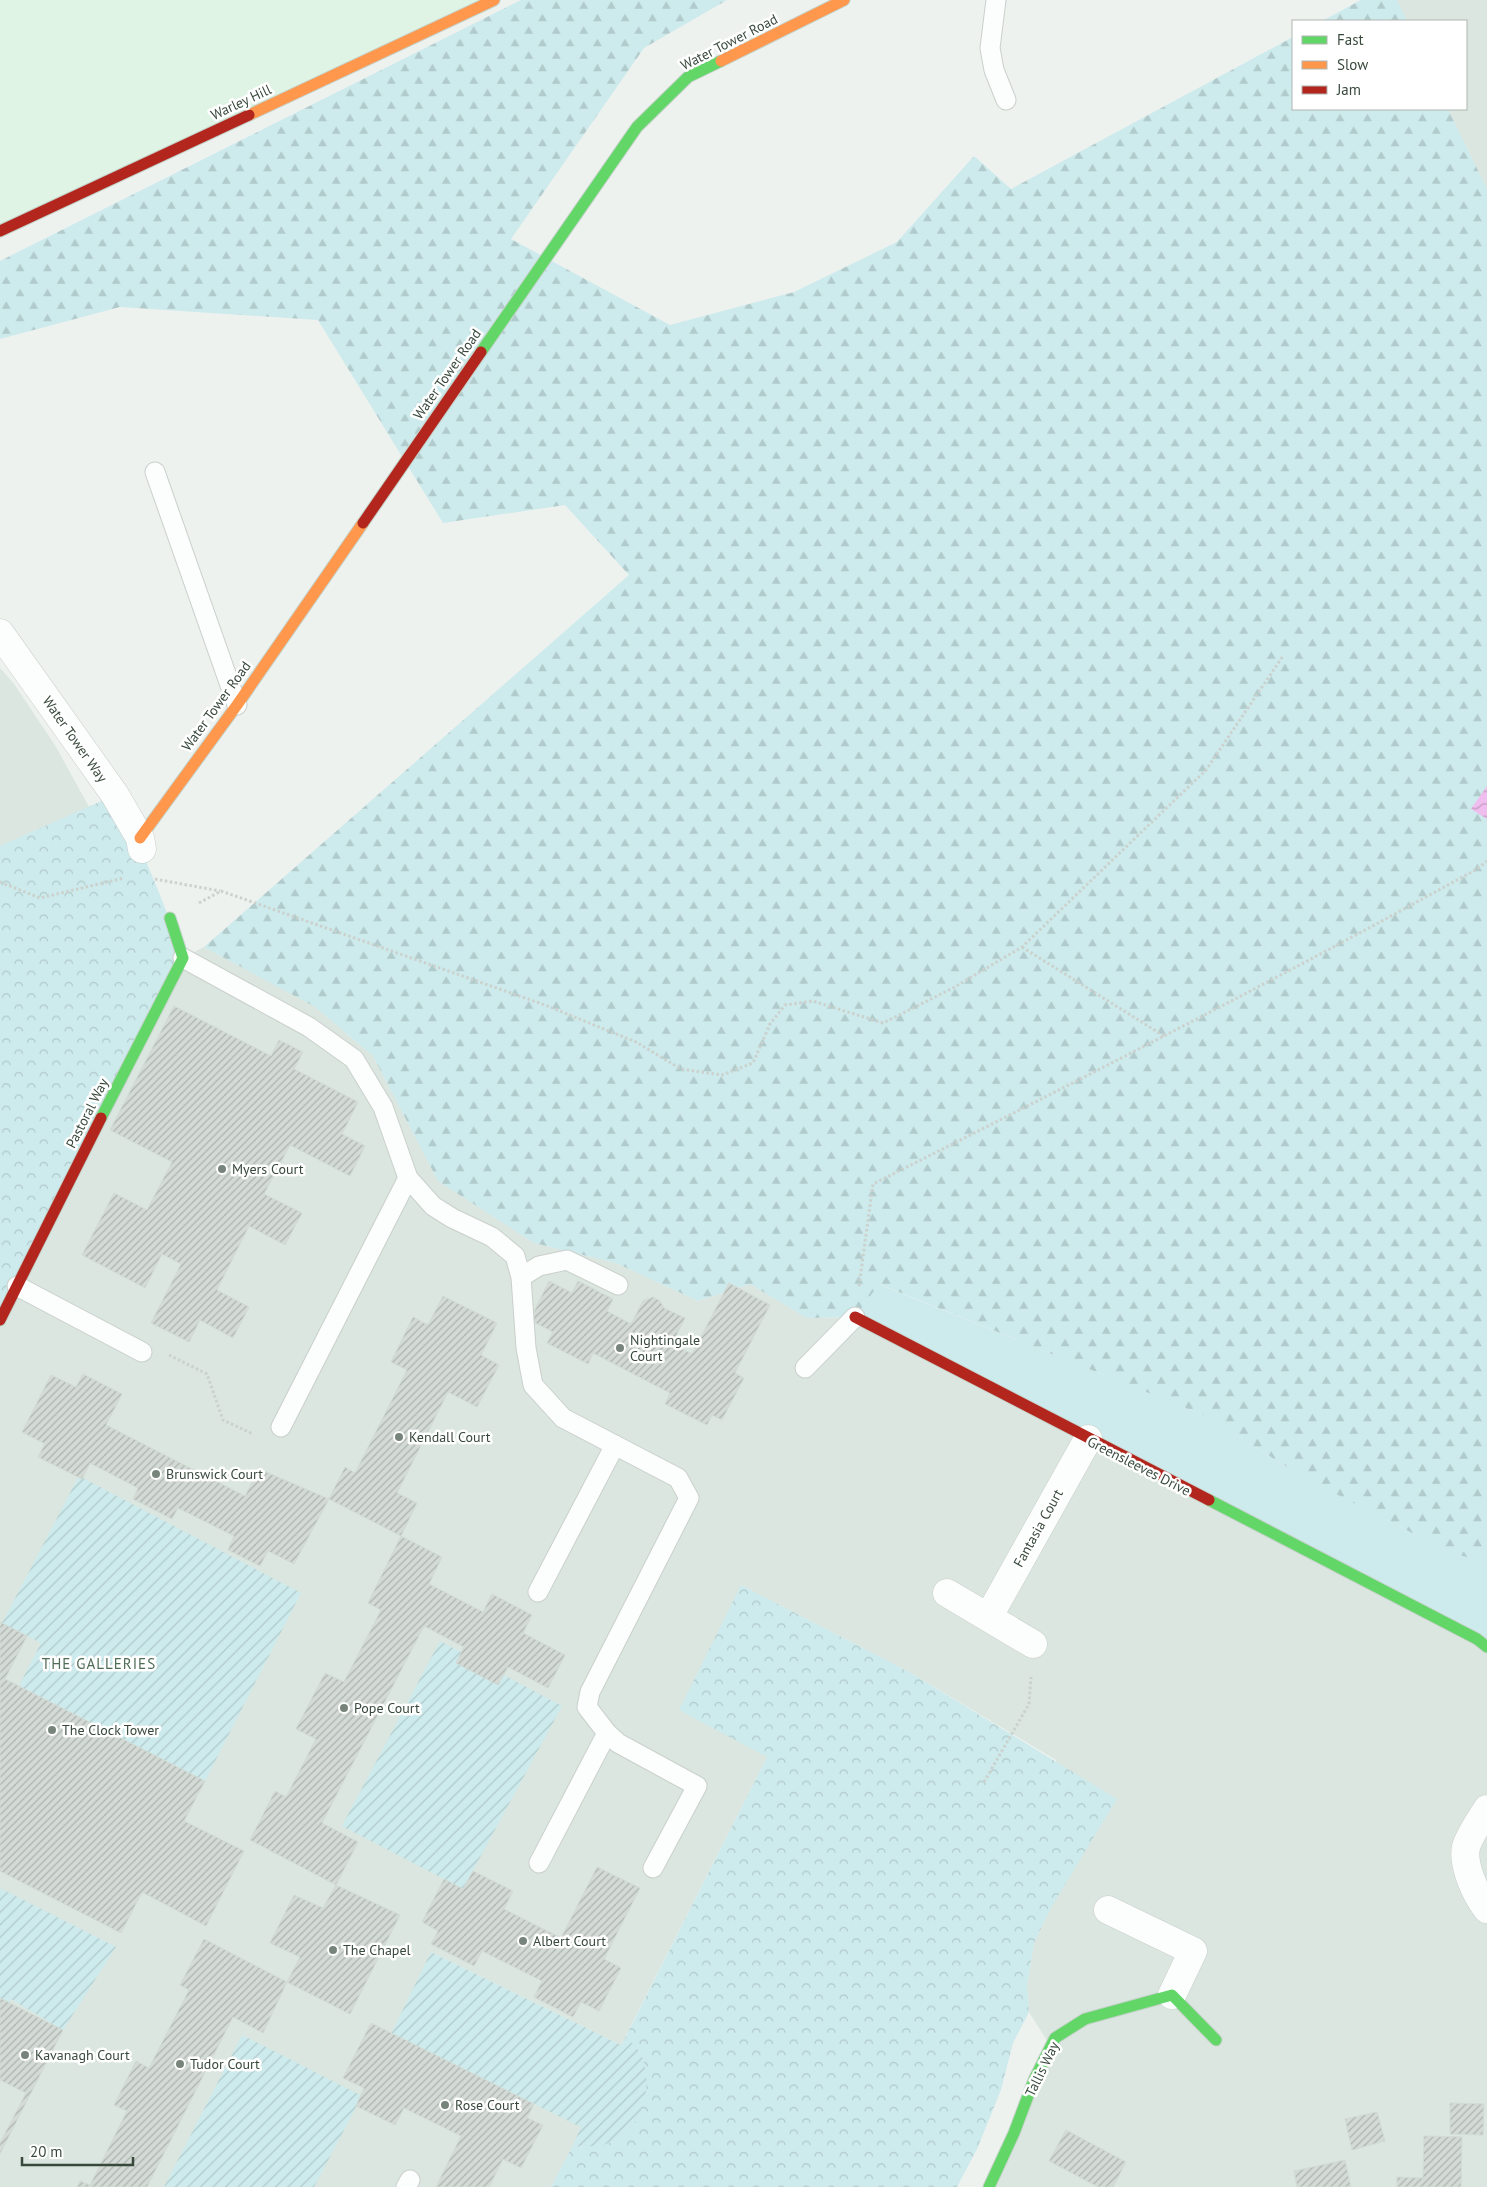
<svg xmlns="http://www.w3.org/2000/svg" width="1487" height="2187" font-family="'PT Sans',sans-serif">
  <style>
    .residential { fill: #dae6df }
    .commercial { fill: #e0f4e5 }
    .grass { fill: #cdeaec }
    .forest { fill: url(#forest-firs) }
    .park { fill: url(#park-crowns) }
    .garden { fill: url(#garden-furrows) }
    .water { fill: url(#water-waves) }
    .building { fill: url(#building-hatch); stroke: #d2dbd5 }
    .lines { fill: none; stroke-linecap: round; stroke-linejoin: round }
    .lane-casing { stroke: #cad0cc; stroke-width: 21 }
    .street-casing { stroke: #cad0cc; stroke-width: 29 }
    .fast-casing { stroke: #c4d2c9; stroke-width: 13 }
    .slow-casing { stroke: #c4d2c9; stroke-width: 13 }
    .jam-casing { stroke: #c4d2c9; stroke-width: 13 }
    .path { stroke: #cbd2cd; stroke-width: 3; stroke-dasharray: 2.5 2.5; stroke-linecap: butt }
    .lane { stroke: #fcfdfd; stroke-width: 19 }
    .street { stroke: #fcfdfd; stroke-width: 28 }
    .fast { stroke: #63d668; stroke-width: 11 }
    .slow { stroke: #ff974d; stroke-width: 11 }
    .jam { stroke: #b3261e; stroke-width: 11 }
    .poi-dot { fill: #77847b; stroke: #fff; stroke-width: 2 }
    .labels { text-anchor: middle; stroke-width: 5; stroke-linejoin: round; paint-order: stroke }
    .street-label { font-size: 14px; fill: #38493c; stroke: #fff }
    .poi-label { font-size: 14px; fill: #38493c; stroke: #fff; text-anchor: start }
    .neighbourhood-label { font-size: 15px; letter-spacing: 1px; fill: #4f6c56; stroke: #fff }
  </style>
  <defs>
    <pattern id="forest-firs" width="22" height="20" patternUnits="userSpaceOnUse" patternTransform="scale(1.25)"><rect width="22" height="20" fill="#cdeaec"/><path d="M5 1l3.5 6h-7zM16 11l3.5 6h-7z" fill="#b1cacb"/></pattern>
    <pattern id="park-crowns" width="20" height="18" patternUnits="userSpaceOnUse" patternTransform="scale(1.25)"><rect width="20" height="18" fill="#cdeaec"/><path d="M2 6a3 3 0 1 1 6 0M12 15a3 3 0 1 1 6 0" fill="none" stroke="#b1cacb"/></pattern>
    <pattern id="garden-furrows" width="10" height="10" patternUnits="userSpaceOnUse" patternTransform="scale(1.25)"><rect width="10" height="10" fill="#cdeaec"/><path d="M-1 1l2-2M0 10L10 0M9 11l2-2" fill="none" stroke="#b1cacb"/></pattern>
    <pattern id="water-waves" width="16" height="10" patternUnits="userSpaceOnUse" patternTransform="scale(1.25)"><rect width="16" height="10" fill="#f0beee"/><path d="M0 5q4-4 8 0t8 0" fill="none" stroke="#c39cc2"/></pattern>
    <pattern id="building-hatch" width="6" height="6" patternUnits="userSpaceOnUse" patternTransform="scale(1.25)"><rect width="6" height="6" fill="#d4dad6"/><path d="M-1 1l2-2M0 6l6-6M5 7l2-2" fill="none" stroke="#adb3af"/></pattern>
  </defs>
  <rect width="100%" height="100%" fill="#edf2ef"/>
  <!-- residential -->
  <g class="residential">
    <polygon points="1397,0 1487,0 1487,189 1448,109 1466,109 1466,21 1407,21"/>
    <polygon points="0,668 14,684 56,747 89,807 0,846"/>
    <polygon points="204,947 315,1007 373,1056 438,1181 534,1243 616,1263 698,1301 750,1284 807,1318 855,1317 1487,1647 1487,2187 993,2187 1048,2042 1029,2012 1027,1985 1034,1943 1052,1906 1056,1760 911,1673 741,1585 767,1757 621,2045 431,1952 582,2128 551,2187 0,2187 0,1320 183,958"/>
  </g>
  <!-- commercial -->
  <polygon class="commercial" points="0,0 493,0 0,231"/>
  <!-- grass -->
  <polygon class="grass" points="878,1284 1203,1415 1305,1478 1449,1552 1487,1563 1487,1647 855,1317"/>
  <!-- forest -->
  <g class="forest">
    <polygon points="521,0 727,0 644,48 511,239 670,325 794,292 897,242 974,156 1011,189 1293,37 1293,109 1448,109 1487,189 1487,1563 1449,1552 1305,1478 1203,1415 879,1284 855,1317 807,1318 750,1284 698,1301 616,1263 534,1243 438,1181 373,1056 315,1007 204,947 629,575 565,505 443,523 318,320 120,307 0,339 0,261"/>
    <polygon points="1361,0 1397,0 1407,21 1322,21"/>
  </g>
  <!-- park -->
  <g class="park">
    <path d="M115,795C142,848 164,902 183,958L0,1320V846Z"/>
    <polygon points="741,1585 911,1673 1117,1799 1052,1906 1034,1943 1027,1985 1029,2012 1013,2043 1001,2090 977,2149 957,2187 551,2187 572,2147 604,2145 642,2057 626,2036 767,1757 679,1710"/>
  </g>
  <!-- garden -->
  <g class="garden">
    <polygon points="79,1476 301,1593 205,1781 19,1686 41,1643 2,1623"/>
    <polygon points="440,1641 562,1706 463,1889 342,1826"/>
    <polygon points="0,1888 116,1947 63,2030 11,1999 0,2019"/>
    <path d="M431,1952L621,2045L626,2036C631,2042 639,2050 642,2057C655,2089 639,2138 603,2145C593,2147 582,2146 572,2147L581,2127L391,2034Z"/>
    <polygon points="242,2035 362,2096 314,2187 164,2187"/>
  </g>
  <!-- water -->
  <polygon class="water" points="1487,786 1487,819 1471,809"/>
  <!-- building -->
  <g class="building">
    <polygon points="174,1006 271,1056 279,1040 303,1052 294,1069 358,1102 342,1134 365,1146 350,1176 290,1145 264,1194 302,1213 285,1245 249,1226 217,1290 249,1307 233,1338 200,1320 189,1342 151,1323 181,1264 162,1254 145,1288 82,1255 114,1193 147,1210 172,1162 110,1130"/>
    <polygon points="549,1281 572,1293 578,1281 613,1299 607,1311 631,1324 643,1301 653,1297 660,1301 664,1308 685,1318 672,1344 692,1354 729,1283 770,1305 735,1373 744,1378 722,1420 712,1415 707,1425 665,1404 670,1393 593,1353 588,1364 547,1343 553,1332 530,1320"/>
    <polygon points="443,1296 497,1323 481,1355 499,1365 477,1407 448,1392 397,1493 417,1503 401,1536 329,1499 345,1467 355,1473 407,1370 391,1362 413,1317 428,1325"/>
    <polygon points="83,1374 122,1394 106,1425 245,1496 259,1469 329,1499 294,1564 268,1551 260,1566 228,1550 234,1536 178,1508 172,1519 133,1499 138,1488 90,1463 82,1479 38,1457 45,1444 22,1432 51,1375 76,1387"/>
    <polygon points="401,1536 442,1557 429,1584 483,1612 492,1594 532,1615 523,1633 565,1655 548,1688 508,1667 498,1685 456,1663 464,1647 424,1626 322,1823 358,1842 336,1885 250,1840 275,1791 286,1797 316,1739 296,1729 325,1673 344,1682 381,1610 368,1603"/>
    <polygon points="0,1622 27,1636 5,1679 205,1781 184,1821 244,1851 206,1926 142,1892 121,1933 0,1871"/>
    <polygon points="597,1867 640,1888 604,1959 621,1968 599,2011 581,2002 573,2017 534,1997 542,1981 482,1951 474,1966 431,1944 438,1931 422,1922 444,1879 463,1889 473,1871 513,1891 504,1909 561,1938"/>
    <polygon points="336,1885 400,1915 350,2014 287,1982 300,1957 270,1943 294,1895 323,1908"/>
    <polygon points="204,1939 287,1982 263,2033 233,2017 147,2187 77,2187 80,2181 90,2185 127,2111 114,2105 136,2061 149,2068 189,1990 180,1985"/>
    <polygon points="0,1998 63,2030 0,2154 0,2143 26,2093 0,2080"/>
    <polygon points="371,2023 534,2104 527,2118 543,2125 521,2168 503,2159 489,2187 436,2187 461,2136 404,2108 395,2125 356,2106 364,2088 343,2078"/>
    <polygon points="1450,2103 1484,2104 1483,2135 1450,2134"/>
    <polygon points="1377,2112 1385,2141 1352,2150 1345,2119"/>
    <polygon points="1066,2130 1126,2162 1113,2187 1098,2187 1049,2161"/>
    <polygon points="1424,2136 1462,2137 1461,2187 1397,2187 1397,2177 1423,2178"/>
    <polygon points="1345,2160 1351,2187 1297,2187 1294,2171"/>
  </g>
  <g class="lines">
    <!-- lane casing -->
    <g class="lane-casing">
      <g id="lane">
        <polyline points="996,0 990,48 994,70 1006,100"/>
        <polyline points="155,472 237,705"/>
        <polyline points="183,958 309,1027 354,1059 383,1107 408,1178 433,1206 452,1218 492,1237 515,1256 521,1277 526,1348 533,1385 563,1418 678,1478 689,1498 590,1692 587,1707 607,1733 618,1743 697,1786 653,1868"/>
        <polyline points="521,1277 539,1266 567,1260 618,1285"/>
        <polyline points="17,1286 142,1352"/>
        <polyline points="805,1368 855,1317"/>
        <polyline points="281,1427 408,1178"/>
        <polyline points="538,1592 615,1445"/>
        <polyline points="539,1863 607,1733"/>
        <polyline points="406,2187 410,2180"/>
      </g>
    </g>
    <!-- street casing -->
    <g class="street-casing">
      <g id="street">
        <polyline points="0,633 115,795 140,838 142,849"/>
        <polyline points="947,1593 1033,1644"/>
        <polyline points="989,1616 1088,1439"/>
        <path d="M1487,1809C1480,1821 1470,1834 1466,1847C1462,1865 1476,1895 1487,1909"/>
        <polyline points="1108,1910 1193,1951 1172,1995"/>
      </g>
    </g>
    <!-- fast casing -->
    <g class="fast-casing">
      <g id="fast">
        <polyline points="481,352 637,127 688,77 721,61"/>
        <polyline points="101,1118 183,958 170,918"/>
        <polyline points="1209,1500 1477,1639 1487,1647"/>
        <polyline points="989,2187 1014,2133 1034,2080 1055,2038 1085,2019 1172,1995 1216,2040"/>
      </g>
    </g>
    <!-- slow casing -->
    <g class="slow-casing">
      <g id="slow">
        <polyline points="721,61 844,0"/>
        <polyline points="249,115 494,0"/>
        <polyline points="140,838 237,705 363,523"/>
      </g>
    </g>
    <!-- jam casing -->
    <g class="jam-casing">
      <g id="jam">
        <polyline points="0,231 249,115"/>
        <polyline points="363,523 481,352"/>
        <polyline points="855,1317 1209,1500"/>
        <polyline points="0,1320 101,1118"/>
      </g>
    </g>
    <!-- path -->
    <g class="path">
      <polyline points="155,879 220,891"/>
      <polyline points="0,882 40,898 124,878"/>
      <polyline points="199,903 221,891 545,1005 636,1042 681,1069 722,1075 753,1063 770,1024 785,1005 813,1001 883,1023 953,988 1022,947 1206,770 1283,656"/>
      <polyline points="1022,947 1164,1036"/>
      <path d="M859,1286L873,1184C1076,1082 1278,979 1477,869L1487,861"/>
      <polyline points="169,1355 207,1374 223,1420 253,1434"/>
      <polyline points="984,1782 1029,1704 1031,1677"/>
    </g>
    <!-- lane -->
    <use href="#lane" class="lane"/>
    <!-- street -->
    <use href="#street" class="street"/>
    <!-- fast -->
    <use href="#fast" class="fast"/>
    <!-- slow -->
    <use href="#slow" class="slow"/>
    <!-- jam -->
    <use href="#jam" class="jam"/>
  </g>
  <!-- markers -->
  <g class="poi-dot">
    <circle cx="222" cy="1169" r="5"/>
    <circle cx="620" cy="1348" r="5"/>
    <circle cx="399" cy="1437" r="5"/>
    <circle cx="156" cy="1474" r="5"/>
    <circle cx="344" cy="1708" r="5"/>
    <circle cx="52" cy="1730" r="5"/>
    <circle cx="523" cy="1941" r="5"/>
    <circle cx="333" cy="1950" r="5"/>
    <circle cx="25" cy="2055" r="5"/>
    <circle cx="180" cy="2064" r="5"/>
    <circle cx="445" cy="2105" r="5"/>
  </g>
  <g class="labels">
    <!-- street labels -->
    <g class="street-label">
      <text transform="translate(729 42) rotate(-27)" y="5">Water Tower Road</text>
      <text transform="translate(241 102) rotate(-25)" y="5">Warley Hill</text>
      <text transform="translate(447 374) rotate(-55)" y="5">Water Tower Road</text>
      <text transform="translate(216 706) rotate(-54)" y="5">Water Tower Road</text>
      <text transform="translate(75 739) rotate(55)" y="5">Water Tower Way</text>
      <text transform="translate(87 1113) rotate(-63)" y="5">Pastoral Way</text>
      <text transform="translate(1139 1466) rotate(27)" y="5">Greensleeves Drive</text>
      <text transform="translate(1038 1528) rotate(-61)" y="5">Fantasia Court</text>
      <text transform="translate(1042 2069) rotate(-64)" y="5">Tallis Way</text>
    </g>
    <!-- poi labels -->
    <g class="poi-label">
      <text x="232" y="1174">Myers Court</text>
      <text x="630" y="1345">Nightingale<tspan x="630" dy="16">Court</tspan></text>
      <text x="409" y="1442">Kendall Court</text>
      <text x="166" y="1479">Brunswick Court</text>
      <text x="354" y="1713">Pope Court</text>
      <text x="62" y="1735">The Clock Tower</text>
      <text x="533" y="1946">Albert Court</text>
      <text x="343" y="1955">The Chapel</text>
      <text x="35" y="2060">Kavanagh Court</text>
      <text x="190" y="2069">Tudor Court</text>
      <text x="455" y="2110">Rose Court</text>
    </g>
    <!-- neighbourhood labels -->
    <g class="neighbourhood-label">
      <text x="99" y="1669">THE GALLERIES</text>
    </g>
  </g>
  <!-- legend -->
  <rect x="1292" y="20" width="175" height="90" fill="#ffffff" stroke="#afb6b1"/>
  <rect x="1302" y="36" width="25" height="8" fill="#63d668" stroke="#afb6b1"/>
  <text x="1337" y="45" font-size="15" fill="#38493c">Fast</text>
  <rect x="1302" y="61" width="25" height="8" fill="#ff974d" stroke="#afb6b1"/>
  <text x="1337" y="70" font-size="15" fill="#38493c">Slow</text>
  <rect x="1302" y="86" width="25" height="8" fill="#b3261e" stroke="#afb6b1"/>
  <text x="1337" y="95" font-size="15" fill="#38493c">Jam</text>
  <!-- scale -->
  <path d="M22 2157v8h111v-8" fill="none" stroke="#38493c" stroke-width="2.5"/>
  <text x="30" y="2157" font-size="15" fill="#38493c" stroke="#ffffff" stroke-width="4" paint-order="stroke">20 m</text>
</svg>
